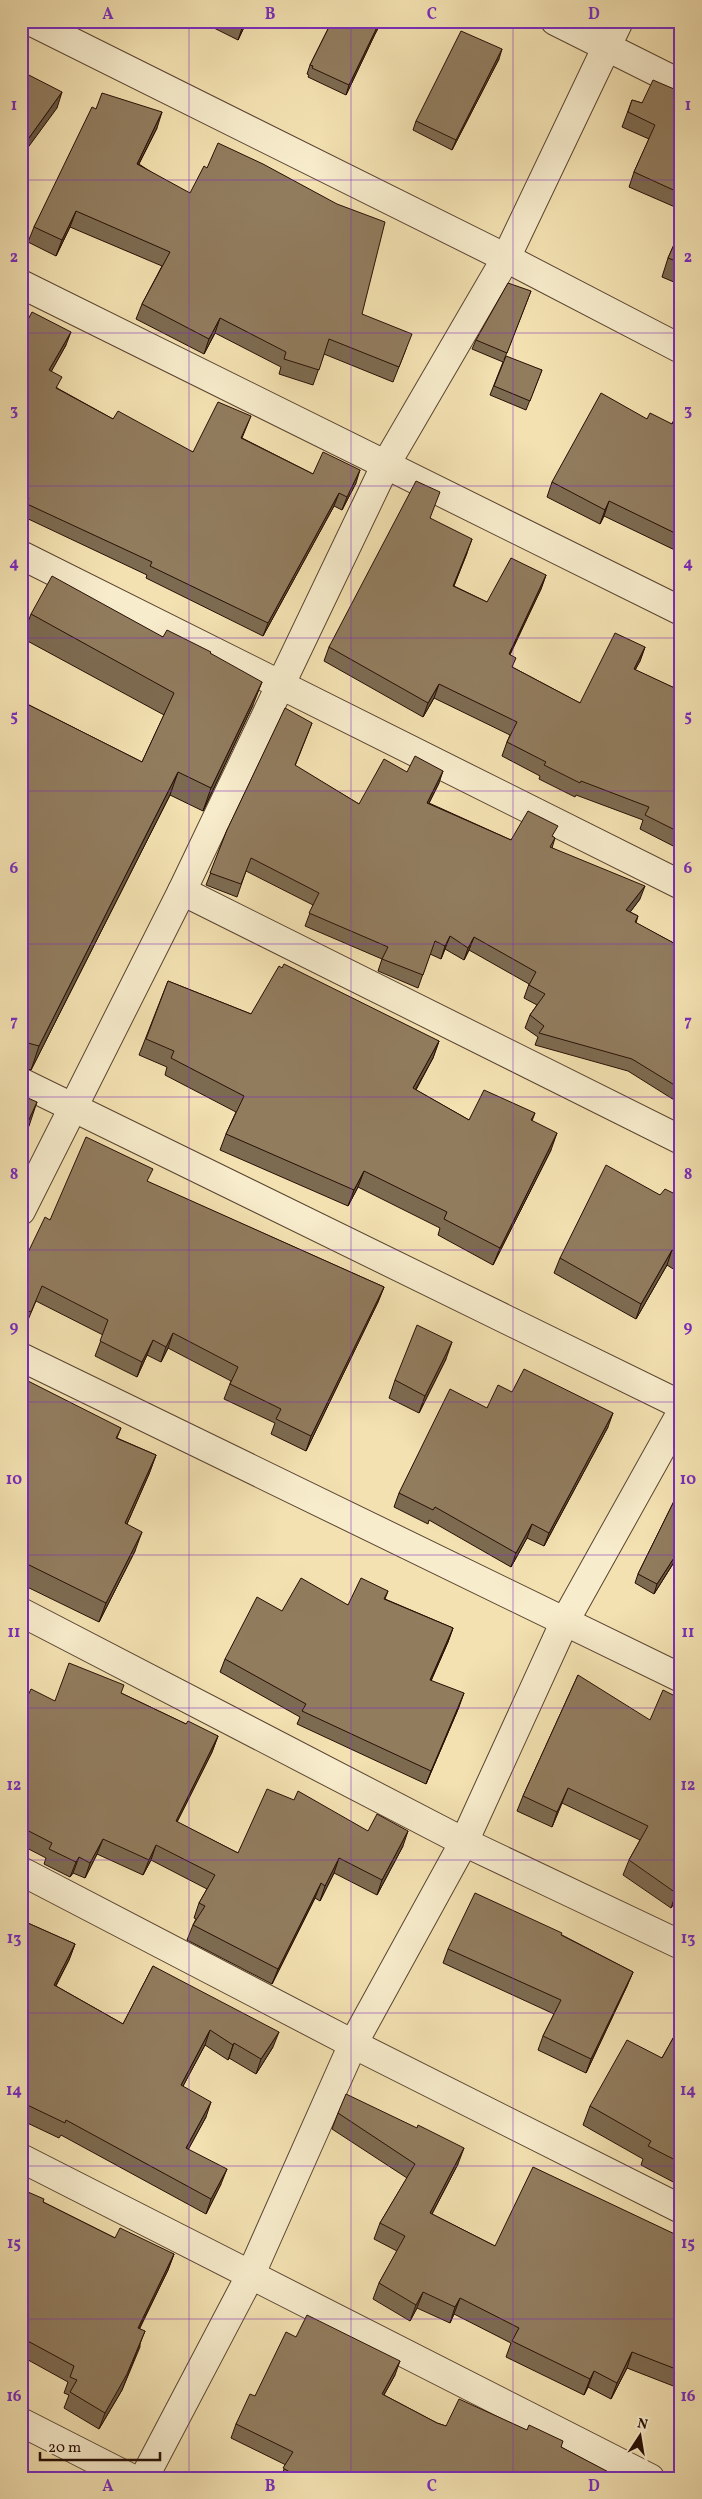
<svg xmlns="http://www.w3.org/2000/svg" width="702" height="2499" font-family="Vollkorn,serif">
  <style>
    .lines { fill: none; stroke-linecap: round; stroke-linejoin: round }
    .street-casing { stroke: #5a4430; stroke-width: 30 }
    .street { stroke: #f7eccc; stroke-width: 28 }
    .wall { fill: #7d6b51; stroke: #270f05 }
    .shaded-wall { fill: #665742; stroke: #270f05 }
    .building { fill: #917c5e; stroke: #270f05 }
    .grid { fill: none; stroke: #7b2cbf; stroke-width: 1; stroke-opacity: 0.55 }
    .neatline { fill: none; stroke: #7b2cbf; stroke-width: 2 }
    .grid-label { font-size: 16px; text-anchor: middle; font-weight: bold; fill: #7b2cbf }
  </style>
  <rect width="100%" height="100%" fill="#f3e1b1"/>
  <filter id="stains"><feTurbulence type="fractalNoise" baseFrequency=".004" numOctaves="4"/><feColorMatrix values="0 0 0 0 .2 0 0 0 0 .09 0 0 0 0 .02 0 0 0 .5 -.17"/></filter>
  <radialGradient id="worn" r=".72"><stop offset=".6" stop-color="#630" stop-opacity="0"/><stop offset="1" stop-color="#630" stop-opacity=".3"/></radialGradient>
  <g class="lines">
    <!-- street casing -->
    <g class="street-casing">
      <g id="street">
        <polyline points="30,21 506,258 681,349"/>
        <polyline points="555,21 681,84"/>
        <polyline points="21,284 681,611"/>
        <polyline points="21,555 681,885"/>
        <polyline points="182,891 681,1140"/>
        <polyline points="21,1082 681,1405"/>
        <polyline points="21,1211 182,891 386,464 506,258 619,21"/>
        <polyline points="21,1357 681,1678"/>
        <polyline points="21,1612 464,1842 681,1945"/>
        <polyline points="21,1871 353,2044 681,2209"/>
        <polyline points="21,2158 650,2478"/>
        <polyline points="21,2422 131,2478"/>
        <polyline points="144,2478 250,2276 353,2044 464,1842 565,1621 681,1413"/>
      </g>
    </g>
    <!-- street -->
    <use href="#street" class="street"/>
  </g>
  <!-- wall -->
  <g class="wall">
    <polygon points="200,21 247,21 238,40"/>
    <polygon points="332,21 382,21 375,34 346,95 308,77 309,75 307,74 310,65"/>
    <polygon points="499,59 452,150 413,130 416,121"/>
    <polygon points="681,92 681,195 675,207 629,187 634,172 649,139 622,127 632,100 642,103"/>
    <polygon points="96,109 157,128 139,164 362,314 406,349 393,382 324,354 313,385 279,374 281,367 215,333 204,354 136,319 142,304 162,266 70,227 56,256 28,242 34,227"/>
    <polygon points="681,229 681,285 662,277 668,258"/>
    <polygon points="531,291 504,360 542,370 526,410 490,395 503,362 472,349 476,340"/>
    <polygon points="21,333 66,345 51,371 57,388 113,419 193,452 251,416 242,438 313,474 356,483 342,510 334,506 263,636 146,578 147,575 22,516 24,511 21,510"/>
    <polygon points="681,406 681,553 604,516 600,524 547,497 552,482 647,419 672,424"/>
    <polygon points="430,518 467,553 454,586 487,602 546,575 541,589 510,655 512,667 580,703 645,647 640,661 635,670 681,691 681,850 640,829 643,820 576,795 575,797 539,779 540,776 502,756 507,742 510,735 434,698 423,717 324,661 329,647"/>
    <polygon points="31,614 163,637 210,653 253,705 203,811 170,795 31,1070 21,1067 21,701 142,762 164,715 22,638"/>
    <polygon points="312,723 295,766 359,804 407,772 439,783 429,803 511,840 554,837 555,838 552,848 640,899 630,912 638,916 636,923 681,947 681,1110 677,1108 679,1103 628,1071 535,1045 538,1037 525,1028 530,1015 537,1005 524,998 529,984 469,950 464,960 445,949 441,959 430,954 418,988 378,971 382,959 305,926 313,905 246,871 237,897 206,885 227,830"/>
    <polygon points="168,981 251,1014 439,1041 433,1058 416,1090 469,1120 535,1113 532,1121 551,1150 493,1265 438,1235 440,1228 358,1187 348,1206 220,1150 226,1134 236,1112 165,1075 167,1067 139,1055"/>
    <polygon points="148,1182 384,1287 378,1302 306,1451 271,1434 275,1423 224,1399 231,1381 168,1348 161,1362 147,1355 137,1377 95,1356 103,1335 36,1301 25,1327 21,1325 21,1267 50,1220"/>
    <polygon points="660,1195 681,1197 681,1268 678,1272 667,1265 636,1319 554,1273 560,1258"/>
    <polygon points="446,1359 419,1413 389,1398 395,1380"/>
    <polygon points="512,1392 608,1427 544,1546 527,1538 511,1567 429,1520 428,1524 394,1507 399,1493 487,1408"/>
    <polygon points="21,1394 121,1428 117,1438 156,1455 149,1474 127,1524 135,1551 99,1622 21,1584"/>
    <polygon points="681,1487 681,1551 654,1594 635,1583 638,1574"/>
    <polygon points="388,1591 385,1599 453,1628 448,1642 431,1681 459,1707 426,1784 297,1724 300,1717 220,1672 225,1659 282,1611 348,1605"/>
    <polygon points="578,1675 681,1893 671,1908 623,1875 629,1860 640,1840 562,1803 552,1827 517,1811 523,1796"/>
    <polygon points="121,1693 186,1724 218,1736 212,1752 177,1822 238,1853 368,1831 403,1846 377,1895 334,1873 320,1901 315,1898 272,1984 187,1940 193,1925 196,1919 194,1918 199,1903 207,1889 151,1860 143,1875 97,1854 85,1878 73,1873 70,1877 44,1864 46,1858 21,1845 21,1710 55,1701"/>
    <polygon points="21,1920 75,1944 69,1960 56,1986 123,2024 153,1966 273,2047 256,2074 229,2058 228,2060 205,2045 183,2086 206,2117 188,2149 221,2184 206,2214 61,2135 59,2138 21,2120"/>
    <polygon points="562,1935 633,1972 627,1986 586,2073 538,2050 543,2036 554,2014 443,1963 448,1949"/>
    <polygon points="681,2024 681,2181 679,2180 677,2184 641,2165 643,2159 583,2125 590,2106 662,2058"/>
    <polygon points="338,2113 458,2164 432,2214 495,2246 681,2237 681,2389 627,2368 611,2399 588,2387 584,2395 506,2357 511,2343 454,2314 450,2323 417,2308 410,2321 373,2299 379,2283 397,2251 374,2239 380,2223 407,2178 332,2129"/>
    <polygon points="21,2189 43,2202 115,2238 174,2254 168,2270 140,2328 140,2347 122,2390 99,2429 64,2408 69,2395 64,2393 68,2382 21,2356"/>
    <polygon points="296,2337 395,2375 384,2395 437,2423 446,2426 561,2447 618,2478 280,2478 286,2465 231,2438 236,2424"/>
  </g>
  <!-- shaded-wall -->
  <g class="shaded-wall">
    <polygon points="246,21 247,21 238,40 242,28"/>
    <polygon points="380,21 382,21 375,34 346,95 349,85"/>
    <polygon points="502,49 499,59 452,150 456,140"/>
    <polygon points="62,92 57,108 21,157 21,149"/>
    <polygon points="162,112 157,128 131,179 137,164"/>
    <polygon points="681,192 681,195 675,207"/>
    <polygon points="76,211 70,227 56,256 62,240"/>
    <polygon points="220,318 215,333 204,354 209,339"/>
    <polygon points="71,332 66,345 45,383 49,370"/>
    <polygon points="360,470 356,483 342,510 347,497"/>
    <polygon points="339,493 334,506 263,636 268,623"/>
    <polygon points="609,501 604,516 600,524 605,510"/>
    <polygon points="472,539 467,553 448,600 453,586"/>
    <polygon points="546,575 541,589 503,668 509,654"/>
    <polygon points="645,647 640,661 628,683 634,669"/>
    <polygon points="262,682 253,705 203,811 211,788"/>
    <polygon points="439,684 434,698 423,717 428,703"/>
    <polygon points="443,771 439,783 423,815 427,803"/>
    <polygon points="178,772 170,795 31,1070 39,1046"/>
    <polygon points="645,886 640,899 622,923 626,910"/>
    <polygon points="450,936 445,949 441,959 445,946"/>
    <polygon points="474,937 469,950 464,960 468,948"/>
    <polygon points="439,1041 433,1058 407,1105 413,1088"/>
    <polygon points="28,1043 21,1062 21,1046"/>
    <polygon points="37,1102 29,1126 21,1142 21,1137"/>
    <polygon points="557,1133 551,1150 493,1265 500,1248"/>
    <polygon points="364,1171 358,1187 348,1206 354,1190"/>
    <polygon points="672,1250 667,1265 636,1319 641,1304"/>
    <polygon points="384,1287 378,1302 306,1451 311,1436"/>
    <polygon points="173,1333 168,1348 161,1362 166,1347"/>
    <polygon points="153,1340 147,1355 137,1377 142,1362"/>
    <polygon points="452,1342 446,1359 419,1413 425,1396"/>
    <polygon points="613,1413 608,1427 544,1546 549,1533"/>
    <polygon points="156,1455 149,1474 119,1542 125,1523"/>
    <polygon points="532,1524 527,1538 511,1567 516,1553"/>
    <polygon points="142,1532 135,1551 99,1622 106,1603"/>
    <polygon points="681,1547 681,1551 654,1594 657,1584"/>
    <polygon points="453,1628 448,1642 425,1694 430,1680"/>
    <polygon points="464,1693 459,1707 426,1784 431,1771"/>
    <polygon points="218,1736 212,1752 170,1836 176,1821"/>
    <polygon points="568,1788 562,1803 552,1827 557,1812"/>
    <polygon points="408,1831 403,1846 377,1895 382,1880"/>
    <polygon points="103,1839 97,1854 85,1878 90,1863"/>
    <polygon points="156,1845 151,1860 143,1875 149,1860"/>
    <polygon points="79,1857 73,1873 70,1877 76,1862"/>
    <polygon points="339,1858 334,1873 320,1901 325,1886"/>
    <polygon points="321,1883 315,1898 272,1984 278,1969"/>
    <polygon points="681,1886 681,1893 671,1908 676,1893"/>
    <polygon points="75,1944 69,1960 48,2000 54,1985"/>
    <polygon points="633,1972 627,1986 586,2073 591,2059"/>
    <polygon points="210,2030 205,2045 175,2101 181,2085"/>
    <polygon points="279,2032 273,2047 256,2074 261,2059"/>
    <polygon points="234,2043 229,2058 228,2060 233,2045"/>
    <polygon points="211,2102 206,2117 181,2163 186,2148"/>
    <polygon points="464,2148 458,2164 424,2229 430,2213"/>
    <polygon points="227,2169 221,2184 206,2214 211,2199"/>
    <polygon points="174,2254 168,2270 132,2343 138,2328"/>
    <polygon points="423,2292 417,2308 410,2321 416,2305"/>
    <polygon points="460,2298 454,2314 450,2323 455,2307"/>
    <polygon points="145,2331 122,2390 99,2429 105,2413"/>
    <polygon points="632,2352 627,2368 611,2399 617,2383"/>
    <polygon points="400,2361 395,2375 377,2407 382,2394"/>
    <polygon points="594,2371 588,2387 584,2395 590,2379"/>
  </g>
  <!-- building -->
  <g class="building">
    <polygon points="228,21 246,21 242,28"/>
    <polygon points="332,21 380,21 349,85 312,68 313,66 310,65"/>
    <polygon points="461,31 502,49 456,140 416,121"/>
    <polygon points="21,71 62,92 21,149"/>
    <polygon points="653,80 681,92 680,193 634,172 655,125 628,112 632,100 642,103"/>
    <polygon points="102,93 162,112 137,164 190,193 204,166 207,168 218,143 263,164 337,204 385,222 362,314 412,334 399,367 329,339 319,370 284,359 286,352 220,318 209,339 142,304 170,252 76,211 62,240 34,227 92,107 96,109"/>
    <polygon points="681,229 681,263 668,258"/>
    <polygon points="508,283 531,291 507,353 476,340"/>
    <polygon points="32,312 71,332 49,370 62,377 56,388 113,419 118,411 193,452 218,402 251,416 241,438 313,474 323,452 360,470 347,497 339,493 268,623 150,566 152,562 27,504 29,498 21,495 21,333"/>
    <polygon points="506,356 542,370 530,401 494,386"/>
    <polygon points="601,393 647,419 650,413 672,424 681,406 681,536 609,501 605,510 552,482"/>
    <polygon points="416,481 440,492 430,518 472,539 453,586 487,602 511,558 546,575 509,654 516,658 512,667 580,703 615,633 645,647 634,669 681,691 681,833 645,815 649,807 581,781 580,783 544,765 546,762 507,742 517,722 439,684 428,703 329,647"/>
    <polygon points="52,576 163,637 167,630 211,652 210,653 262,682 211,788 178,772 39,1046 28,1043 21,1046 21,701 142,762 174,693 31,614"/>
    <polygon points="285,708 312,723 295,765 359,804 384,759 407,772 415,756 443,771 427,803 511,840 528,811 558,826 552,836 555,838 550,847 645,886 626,910 638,916 635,922 681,947 681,1089 632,1059 539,1033 544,1026 530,1015 545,994 529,985 536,972 474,937 468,948 450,936 445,946 435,941 423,975 382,959 388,947 309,913 319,893 251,858 241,884 210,873 227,830"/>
    <polygon points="284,964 439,1041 413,1088 469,1120 484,1090 535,1113 531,1120 557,1133 500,1248 444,1219 447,1212 364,1171 354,1190 226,1134 244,1096 171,1058 174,1051 146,1039 168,981 251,1014 279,966 282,968"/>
    <polygon points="21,1071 25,1074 21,1082"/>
    <polygon points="21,1095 37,1102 21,1137"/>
    <polygon points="86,1137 153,1169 147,1181 384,1287 311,1436 276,1419 281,1409 230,1384 238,1367 173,1333 166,1347 153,1340 142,1362 100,1341 108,1320 42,1286 31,1312 21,1308 21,1267 45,1217 50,1220"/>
    <polygon points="606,1165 660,1195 665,1189 681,1197 681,1255 672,1250 641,1304 560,1258"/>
    <polygon points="417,1325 452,1342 425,1396 395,1380"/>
    <polygon points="524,1369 613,1413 549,1533 532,1524 516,1553 435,1507 433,1510 399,1493 450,1389 487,1408 498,1385 512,1392"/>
    <polygon points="28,1381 121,1428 116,1438 156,1455 125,1523 142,1532 106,1603 21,1561 21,1524 24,1519 21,1518 21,1394"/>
    <polygon points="681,1487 681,1547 657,1584 638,1574"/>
    <polygon points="301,1578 348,1605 361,1578 388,1591 384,1599 453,1628 430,1680 464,1693 431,1771 302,1711 306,1704 225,1659 257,1597 282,1611"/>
    <polygon points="69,1663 124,1685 121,1693 186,1724 188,1721 218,1736 176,1821 238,1853 267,1789 294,1800 298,1791 368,1831 377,1814 408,1831 382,1880 339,1858 325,1886 321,1883 278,1969 193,1925 205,1906 199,1903 215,1875 156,1845 149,1860 103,1839 90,1863 79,1857 76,1862 49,1849 52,1843 21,1827 21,1710 31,1689 55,1701"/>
    <polygon points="578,1675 650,1720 663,1690 677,1697 681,1689 681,1886 676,1893 629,1860 648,1826 568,1788 557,1812 523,1796"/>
    <polygon points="475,1893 562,1933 561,1935 633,1972 591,2059 543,2036 561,2000 448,1949"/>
    <polygon points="21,1920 75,1944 54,1985 123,2024 153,1966 279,2032 261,2059 234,2043 233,2045 210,2030 181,2085 211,2102 186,2148 227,2169 211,2199 66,2120 65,2123 21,2102"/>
    <polygon points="681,2024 681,2163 648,2146 651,2141 590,2106 627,2040 662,2058"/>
    <polygon points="346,2094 417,2128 418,2125 464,2148 430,2213 495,2246 533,2167 681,2237 681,2371 632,2352 617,2383 594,2371 590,2379 512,2341 519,2328 460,2298 455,2307 423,2292 416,2305 379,2283 405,2236 380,2223 415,2164 338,2113"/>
    <polygon points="21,2189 44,2199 43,2202 115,2238 120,2228 174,2254 138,2328 145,2331 127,2374 105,2413 70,2392 77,2380 70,2377 74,2366 24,2339 21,2344"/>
    <polygon points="307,2315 400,2361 382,2394 437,2423 446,2426 459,2399 527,2430 529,2425 563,2441 561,2447 618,2477 618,2478 300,2478 283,2468 293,2452 236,2424 250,2394 255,2396 286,2332 296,2337"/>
  </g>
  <!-- grid -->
  <path class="grid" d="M189,21V2478M351,21V2478M513,21V2478M21,180H681M21,333H681M21,486H681M21,638H681M21,791H681M21,944H681M21,1097H681M21,1250H681M21,1402H681M21,1555H681M21,1708H681M21,1860H681M21,2013H681M21,2166H681M21,2319H681"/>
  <!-- margin -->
  <rect width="702" height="2499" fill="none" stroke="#f3e1b1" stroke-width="55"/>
  <!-- north arrow -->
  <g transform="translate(640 2436) rotate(12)" stroke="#f7eccc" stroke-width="4" paint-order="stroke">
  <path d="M0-4L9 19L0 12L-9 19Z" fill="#270f05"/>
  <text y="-8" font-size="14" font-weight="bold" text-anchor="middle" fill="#270f05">N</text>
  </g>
  <!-- scale -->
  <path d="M40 2452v8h120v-8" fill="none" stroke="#270f05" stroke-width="2.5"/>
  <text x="48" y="2452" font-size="15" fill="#270f05" stroke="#f7eccc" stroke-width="4" paint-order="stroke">20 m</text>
  <rect x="28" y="28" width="646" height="2444" class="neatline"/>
  <g class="grid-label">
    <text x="108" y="19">A</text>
    <text x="270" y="19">B</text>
    <text x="432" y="19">C</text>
    <text x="594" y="19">D</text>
    <text x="14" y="110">1</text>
    <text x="688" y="110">1</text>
    <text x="14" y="262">2</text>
    <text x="688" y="262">2</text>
    <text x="14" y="415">3</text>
    <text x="688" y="415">3</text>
    <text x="14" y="568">4</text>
    <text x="688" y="568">4</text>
    <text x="14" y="721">5</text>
    <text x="688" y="721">5</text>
    <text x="14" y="873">6</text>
    <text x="688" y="873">6</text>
    <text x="14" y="1026">7</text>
    <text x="688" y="1026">7</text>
    <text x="14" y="1179">8</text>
    <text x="688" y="1179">8</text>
    <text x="14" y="1332">9</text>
    <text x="688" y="1332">9</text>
    <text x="14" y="1484">10</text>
    <text x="688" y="1484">10</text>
    <text x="14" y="1637">11</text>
    <text x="688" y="1637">11</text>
    <text x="14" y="1790">12</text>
    <text x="688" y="1790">12</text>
    <text x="14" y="1943">13</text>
    <text x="688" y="1943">13</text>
    <text x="14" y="2095">14</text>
    <text x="688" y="2095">14</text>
    <text x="14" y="2248">15</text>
    <text x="688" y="2248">15</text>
    <text x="14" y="2401">16</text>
    <text x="688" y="2401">16</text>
    <text x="108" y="2491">A</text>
    <text x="270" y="2491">B</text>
    <text x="432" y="2491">C</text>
    <text x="594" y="2491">D</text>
  </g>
  <rect width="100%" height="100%" filter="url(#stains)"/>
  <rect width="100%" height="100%" fill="url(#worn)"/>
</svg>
